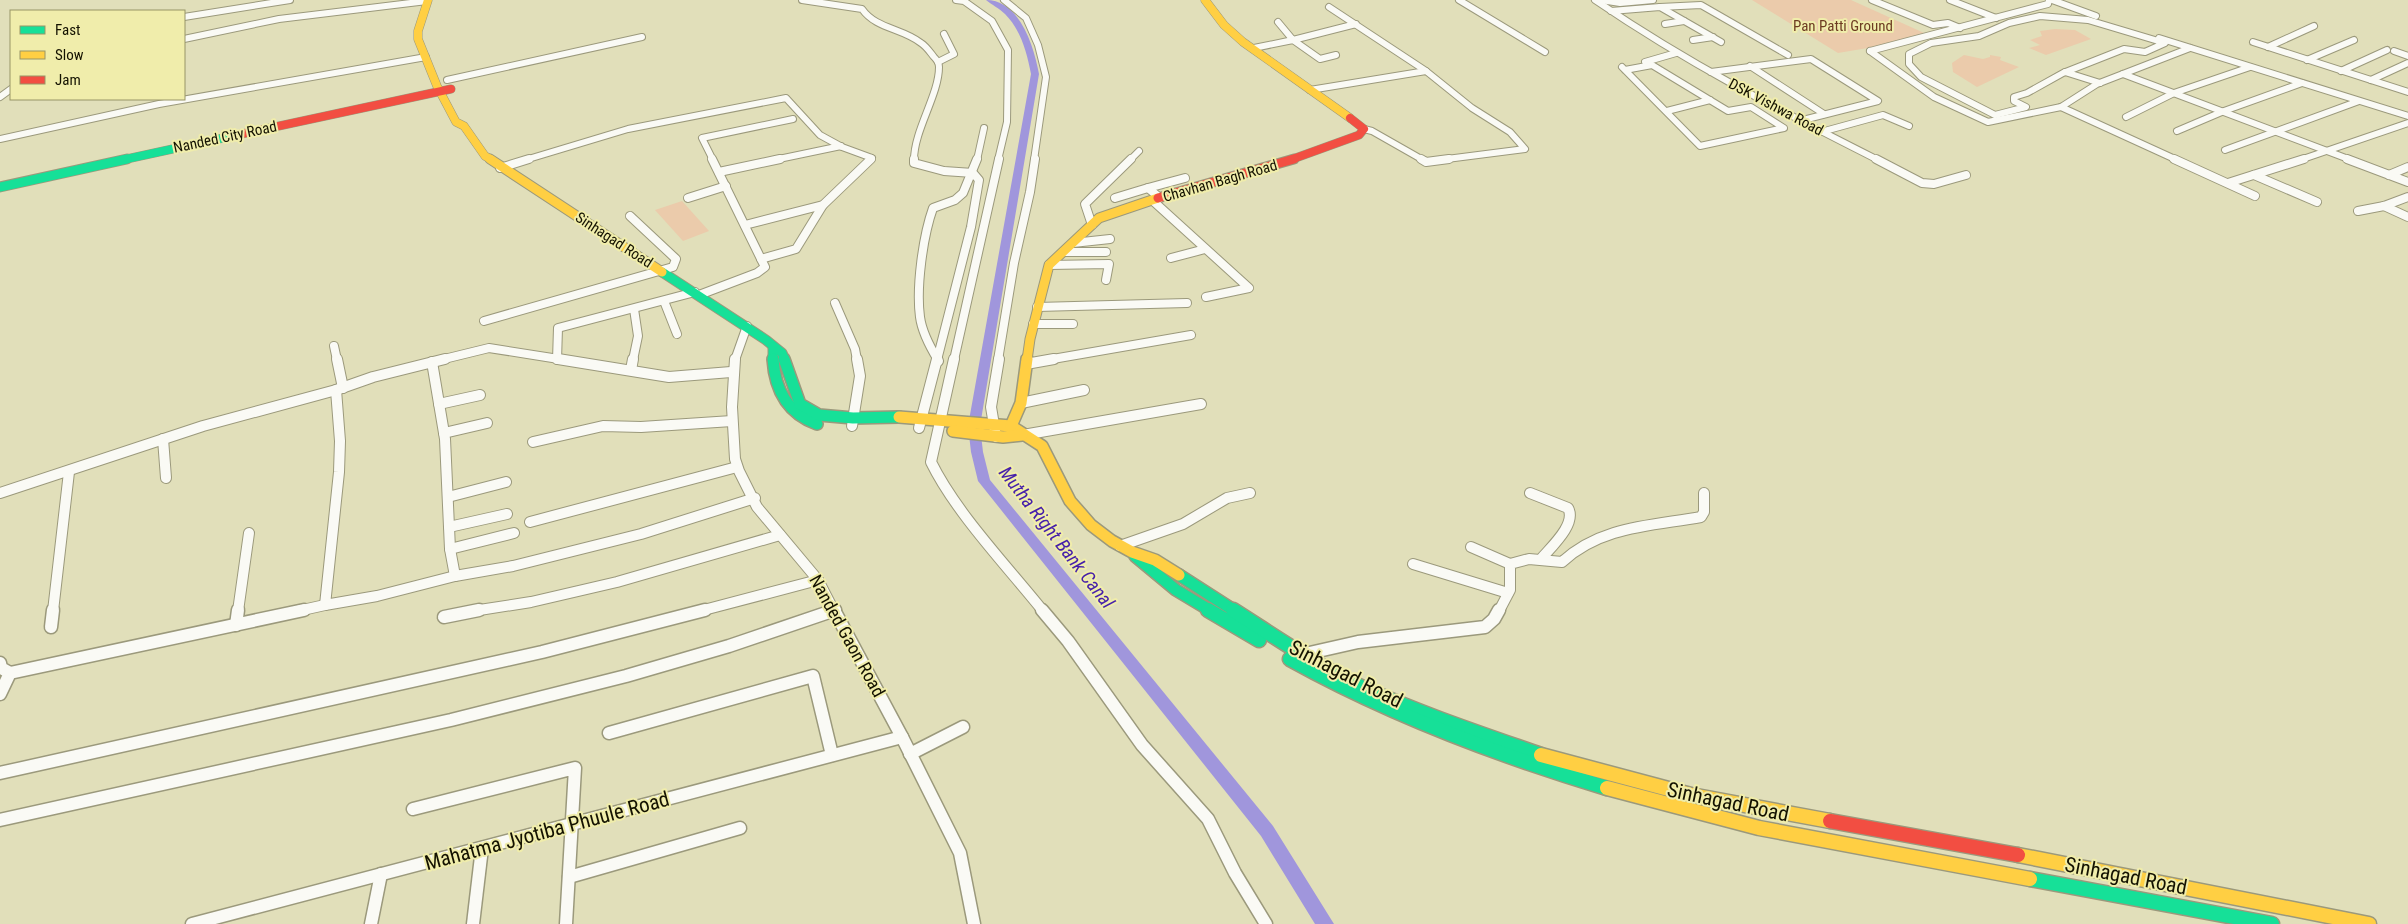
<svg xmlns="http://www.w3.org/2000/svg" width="2408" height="924" font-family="'Roboto Condensed',sans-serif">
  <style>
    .green { fill: #ebcbab }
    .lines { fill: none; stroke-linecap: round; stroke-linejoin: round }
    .canal { fill: #a096dc; fill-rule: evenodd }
    .street-far3-casing { stroke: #9b997c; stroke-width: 8 }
    .street-far2-casing { stroke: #9b997c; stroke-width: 10 }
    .street-far1-casing { stroke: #9b997c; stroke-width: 12 }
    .street-casing { stroke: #9b997c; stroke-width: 15 }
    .fast-far3-casing { stroke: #9b997c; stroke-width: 9 }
    .fast-far2-casing { stroke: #9b997c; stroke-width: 11 }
    .fast-far1-casing { stroke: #9b997c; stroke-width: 14 }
    .fast-casing { stroke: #9b997c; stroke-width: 17 }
    .slow-far3-casing { stroke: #9b997c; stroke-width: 9 }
    .slow-far2-casing { stroke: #9b997c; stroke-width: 11 }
    .slow-far1-casing { stroke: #9b997c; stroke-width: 14 }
    .slow-casing { stroke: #9b997c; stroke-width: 17 }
    .jam-far2-casing { stroke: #9b997c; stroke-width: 9 }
    .jam-far1-casing { stroke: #9b997c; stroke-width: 11 }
    .jam-casing { stroke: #9b997c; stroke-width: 17 }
    .street-far3 { stroke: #fafaf5; stroke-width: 6 }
    .street-far2 { stroke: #fafaf5; stroke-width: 8 }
    .street-far1 { stroke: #fafaf5; stroke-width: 10 }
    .street { stroke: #fafaf5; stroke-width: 12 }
    .fast-far3 { stroke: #16e098; stroke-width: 8 }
    .fast-far2 { stroke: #16e098; stroke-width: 9 }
    .fast-far1 { stroke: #16e098; stroke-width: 11 }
    .fast { stroke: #16e098; stroke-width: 14 }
    .slow-far3 { stroke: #ffcf43; stroke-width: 8 }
    .slow-far2 { stroke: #ffcf43; stroke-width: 9 }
    .slow-far1 { stroke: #ffcf43; stroke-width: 11 }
    .slow { stroke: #ffcf43; stroke-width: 14 }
    .jam-far2 { stroke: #f24e42; stroke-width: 8 }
    .jam-far1 { stroke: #f24e42; stroke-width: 9 }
    .jam { stroke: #f24e42; stroke-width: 14 }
    .labels { text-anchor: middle; stroke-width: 4; stroke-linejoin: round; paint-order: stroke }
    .far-park-label { font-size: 15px; fill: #6d3b22; stroke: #f0edab }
    .far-street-label { font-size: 15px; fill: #141200; stroke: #f0edab }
    .street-label { font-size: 18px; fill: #141200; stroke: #f0edab }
    .water-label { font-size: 19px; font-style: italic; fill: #4620aa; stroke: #f0edab }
    .near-street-label { font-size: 21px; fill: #141200; stroke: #f0edab }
  </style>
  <rect width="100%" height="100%" fill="#e1dfba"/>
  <!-- green -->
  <g class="green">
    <polygon points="1752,0 1851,0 1933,37 1838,53"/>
    <polygon points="2055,29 2075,30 2091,39 2046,55 2029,48 2040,45 2030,40 2042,36 2040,31"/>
    <polygon points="1964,55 1983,59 1990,57 1990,55 2001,57 2000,60 2019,67 1977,87 1953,72 1952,63"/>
    <polygon points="682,201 709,231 683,241 655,210"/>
  </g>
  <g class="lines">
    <!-- canal -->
    <path class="canal" d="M986,0C1020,0 1034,47 1039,74L980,426L983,452L990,480L1273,826L1334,924H1315L1261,836L978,481L971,452L968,426L1031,74C1027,53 1021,30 1005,14C999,8 992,5 986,0Z"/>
    <!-- street-far3 casing -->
    <g class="street-far3-casing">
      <g id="street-far3">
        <path d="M802,0L862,9C876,29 902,28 921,43C926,46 930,52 934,57C937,60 939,63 939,67C939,95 914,130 914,160"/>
        <polyline points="956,0 964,1 992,21 1008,50 1007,122 998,160"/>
        <polyline points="1004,0 1026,18 1038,45 1046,77 1034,160"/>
        <polyline points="1459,0 1545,52"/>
        <path d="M1595,0C1687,63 1779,110 1878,160"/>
        <polyline points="1601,0 1620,3 1653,0"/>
        <polyline points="1872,0 1933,25 1948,23 1960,28"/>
        <polyline points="1950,0 1996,18"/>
        <polyline points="2052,0 2096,16"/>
        <polyline points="1329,7 1426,71"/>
        <polyline points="1660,7 1701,5 1788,55"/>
        <polyline points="1611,11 1660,7 1721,42"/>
        <polygon points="2040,16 2088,20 2165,43 2145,52 2124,49 2063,73 2027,93 2014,97 2014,101 2026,107 1995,115 1921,77 1909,64 1909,54 1931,43 1979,36 2009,23"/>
        <polyline points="184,17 290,0"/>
        <polyline points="1278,22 1293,40 1356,24"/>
        <polyline points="1665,24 1684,21"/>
        <polyline points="2159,38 2408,116"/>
        <polyline points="184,39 279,19 427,1"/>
        <polyline points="1693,40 1713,37"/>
        <polyline points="2253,42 2408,92"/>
        <polyline points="2268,47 2314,26"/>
        <polyline points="1254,48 1293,40 1320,59 1336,55"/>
        <polyline points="1870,51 1934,97 1988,122 2061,107 2097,84 2190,48"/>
        <polyline points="1870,51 2048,4 2049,0"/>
        <polyline points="2394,51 2408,56"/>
        <polyline points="2307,60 2354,40"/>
        <polyline points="938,62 954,54 944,34"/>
        <polyline points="1645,62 1676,53"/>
        <polyline points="1750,66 1824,114"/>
        <polyline points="1622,67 1700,146 1784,128 1751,107 1728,111 1652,65 1625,70"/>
        <polyline points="2341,71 2387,50"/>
        <polyline points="1711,72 1811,59 1878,101 1799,121"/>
        <polyline points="2065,72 2100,83"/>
        <polyline points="2123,74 2351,160"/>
        <polyline points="447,80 642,37"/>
        <polyline points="2371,80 2408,63"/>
        <polyline points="1310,90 1426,71 1472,108 1510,132 1525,149 1439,160"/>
        <polyline points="0,97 11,89"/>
        <polyline points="2061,107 2177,160"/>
        <polyline points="1667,111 1710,100"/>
        <polyline points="2126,117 2174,93 2250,67"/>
        <polyline points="1364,129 1372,131 1423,160"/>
        <polyline points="2177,131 2224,111 2302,83"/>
        <polyline points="1821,132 1883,115 1909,126"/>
        <polyline points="0,139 159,104 426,57"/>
        <polyline points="2225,150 2359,101"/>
        <polyline points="525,160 628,129 786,98 820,135 842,147 872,158 870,160"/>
        <polyline points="713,160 702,138 793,119"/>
        <polyline points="774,160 841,146"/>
        <polyline points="977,160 984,128"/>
        <polyline points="1130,160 1139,151"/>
        <polyline points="2300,160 2408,123"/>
      </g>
    </g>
    <!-- street-far2 casing -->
    <g class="street-far2-casing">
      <g id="street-far2">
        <polyline points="914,159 914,163 944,171 973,173 979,180 971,227 937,360"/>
        <polyline points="1421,159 1426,162 1449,159"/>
        <polyline points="1876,159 1922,183 1934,184 1966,175"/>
        <polyline points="2174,159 2255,196"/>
        <polyline points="2347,159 2408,182"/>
        <polyline points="500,168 529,159"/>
        <polyline points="719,172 780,159"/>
        <polyline points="2254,175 2317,202"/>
        <polyline points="2389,175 2408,167"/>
        <polyline points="2228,183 2304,159"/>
        <polyline points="688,198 726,186"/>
        <polyline points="1115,198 1148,188"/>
        <polyline points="1160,198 1148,188 1185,178"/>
        <polyline points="1152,200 1249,288 1206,297"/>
        <polyline points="2384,206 2408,217"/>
        <polyline points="2358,211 2384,206 2408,197"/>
        <polyline points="745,225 823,205 871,159"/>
        <polyline points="1092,225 1085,204 1131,159"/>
        <polyline points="1073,243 1110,239"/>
        <polyline points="1063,252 1106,252"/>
        <polyline points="1171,258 1205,249"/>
        <polyline points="761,259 796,249 823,205"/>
        <polyline points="1049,265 1109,264 1106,280"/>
        <polyline points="699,295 757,273 765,267 712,159"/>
        <polyline points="664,301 677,334"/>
        <polyline points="835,303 855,349 857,360"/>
        <polyline points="1037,307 1187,303"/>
        <polyline points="484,321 673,267 676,259 630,216"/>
        <polyline points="1033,324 1073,324"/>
        <polyline points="334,346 337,360"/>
        <polyline points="440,360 489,348 565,360"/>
        <polyline points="557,360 558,328 695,292"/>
        <polyline points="633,360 638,336 634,309"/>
        <polyline points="735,360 747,326"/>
        <path d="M938,360C930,347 922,332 920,317C916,287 923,236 933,208L955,200L963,193L977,159"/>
        <polyline points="954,360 999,159"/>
        <polyline points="998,360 1014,263 1030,192 1035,159"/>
        <polyline points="1047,360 1191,335"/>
      </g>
    </g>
    <!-- street-far1 casing -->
    <g class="street-far1-casing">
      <g id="street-far1">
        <polyline points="337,359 343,388"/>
        <polyline points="558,359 669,377 731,372"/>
        <polyline points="735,359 732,407 735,459 739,471 757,507 818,580 834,611"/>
        <polyline points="937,359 938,361"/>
        <path d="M954,359L931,462C956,513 1007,566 1043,611"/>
        <polyline points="432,362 445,439 450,549 455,576"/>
        <polyline points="1026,364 1054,359"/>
        <polyline points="631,370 633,359"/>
        <polyline points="336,390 340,441 339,472 325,605 377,596 455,576 513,566 641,534 755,498"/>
        <polyline points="1021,403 1084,390"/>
        <polyline points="439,404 480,395"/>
        <polyline points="852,426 860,376 857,359"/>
        <polyline points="919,428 937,359"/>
        <polyline points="444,433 487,423"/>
        <polyline points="1023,435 1201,404"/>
        <polyline points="996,437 991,407 999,359"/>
        <polyline points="163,439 166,478"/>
        <polyline points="533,442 603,426 641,427 732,421"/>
        <polyline points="0,493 203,426 336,390 373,377 445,359"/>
        <path d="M1530,493L1568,508C1577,524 1551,547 1541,559"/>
        <polyline points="448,497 506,482"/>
        <polyline points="530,522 737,467"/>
        <polyline points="449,527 507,514"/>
        <polyline points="1120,546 1183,524 1227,498 1250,493"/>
        <polyline points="1471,547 1510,564"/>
        <polyline points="450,549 514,533"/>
        <polyline points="1413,564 1508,593"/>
        <polyline points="53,611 69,472"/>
        <polyline points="238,611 249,533"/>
        <polyline points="298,611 325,605"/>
        <polyline points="473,611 531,602 617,582 780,535"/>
        <polyline points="700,611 818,580"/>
        <polyline points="833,611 835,610"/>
        <path d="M1499,611L1510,590V564L1529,559L1562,562C1601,526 1651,526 1701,517L1704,512V493"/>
      </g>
    </g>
    <!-- street casing -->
    <g class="street-casing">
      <g id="street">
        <polyline points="834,610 902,737 960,853 974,924"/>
        <polyline points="1042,610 1068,641 1142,745 1208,819 1235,873 1266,924"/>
        <polyline points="444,617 479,610"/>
        <polyline points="236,625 238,610"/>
        <polyline points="51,627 53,610"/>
        <polyline points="1305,654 1358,642 1485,627 1494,619 1499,610"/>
        <polyline points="0,663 1,668 10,673"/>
        <polyline points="0,694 10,673 304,610"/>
        <polyline points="609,733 813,676 832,755"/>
        <polyline points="910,754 963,727"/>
        <polyline points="0,773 542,652 705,610"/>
        <polyline points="413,809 575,768 566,924"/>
        <polyline points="0,820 451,720 626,676 729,646 835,610"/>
        <polyline points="569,877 740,828"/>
        <polyline points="192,924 902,737"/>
        <polyline points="371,924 381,874"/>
        <polyline points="473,924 482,848"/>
      </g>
    </g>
    <!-- fast-far3 casing -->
    <g class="fast-far3-casing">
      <polyline id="fast-far3" points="122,160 237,135"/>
    </g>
    <!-- fast-far2 casing -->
    <g class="fast-far2-casing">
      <g id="fast-far2">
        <polyline points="0,187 127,159"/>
        <polyline points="662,272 766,340 782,353 785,360"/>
        <polyline points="773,360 773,347"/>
      </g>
    </g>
    <!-- fast-far1 casing -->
    <g class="fast-far1-casing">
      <g id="fast-far1">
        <path d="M773,359C775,390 787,413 817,424"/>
        <polyline points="784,359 800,404 819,415 853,418 899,417"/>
        <polyline points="1135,556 1176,590 1211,611"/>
        <polyline points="1179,575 1235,611"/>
      </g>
    </g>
    <!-- fast casing -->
    <g class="fast-casing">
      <g id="fast">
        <polyline points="1208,610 1259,640"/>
        <path d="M1233,610C1274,636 1319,667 1363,688C1421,714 1481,734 1541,755"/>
        <path d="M1290,659C1391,715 1497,755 1607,788"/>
        <polyline points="2030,879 2272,924"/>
      </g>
    </g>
    <!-- slow-far3 casing -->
    <g class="slow-far3-casing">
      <g id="slow-far3">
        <polyline points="428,0 418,31 418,39 437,86 456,122 464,126 485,156 492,160"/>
        <polyline points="1205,0 1224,25 1243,42 1350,118"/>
      </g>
    </g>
    <!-- slow-far2 casing -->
    <g class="slow-far2-casing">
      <g id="slow-far2">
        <polyline points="490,159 662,272"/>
        <polyline points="1027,360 1030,339 1049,265 1099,218 1158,198"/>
      </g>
    </g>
    <!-- slow-far1 casing -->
    <g class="slow-far1-casing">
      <g id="slow-far1">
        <polyline points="899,417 1011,426 1042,446 1070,501 1091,525 1112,541 1132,552 1155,560 1179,575"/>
        <polyline points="1011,426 1021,403 1027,359"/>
        <polyline points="953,431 1003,437 1022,435"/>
      </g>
    </g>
    <!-- slow casing -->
    <g class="slow-casing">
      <g id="slow">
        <polyline points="1541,755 1691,795 1830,821"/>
        <polyline points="1607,788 1759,828 2030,879"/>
        <polyline points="2018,855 2369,924"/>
      </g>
    </g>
    <!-- jam-far2 casing -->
    <g class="jam-far2-casing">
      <g id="jam-far2">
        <polyline points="237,135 451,89"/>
        <polyline points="1290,160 1359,135 1364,129 1350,118"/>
      </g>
    </g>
    <!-- jam-far1 casing -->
    <g class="jam-far1-casing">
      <polyline id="jam-far1" points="1158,198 1294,159"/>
    </g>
    <!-- jam casing -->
    <g class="jam-casing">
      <polyline id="jam" points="1830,821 2018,855"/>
    </g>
    <!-- street-far3 -->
    <use href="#street-far3" class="street-far3"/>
    <!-- street-far2 -->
    <use href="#street-far2" class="street-far2"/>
    <!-- street-far1 -->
    <use href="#street-far1" class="street-far1"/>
    <!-- street -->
    <use href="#street" class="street"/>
    <!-- fast-far3 -->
    <use href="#fast-far3" class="fast-far3"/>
    <!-- fast-far2 -->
    <use href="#fast-far2" class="fast-far2"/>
    <!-- fast-far1 -->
    <use href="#fast-far1" class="fast-far1"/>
    <!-- fast -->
    <use href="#fast" class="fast"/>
    <!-- slow-far3 -->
    <use href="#slow-far3" class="slow-far3"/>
    <!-- slow-far2 -->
    <use href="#slow-far2" class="slow-far2"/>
    <!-- slow-far1 -->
    <use href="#slow-far1" class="slow-far1"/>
    <!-- slow -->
    <use href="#slow" class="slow"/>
    <!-- jam-far2 -->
    <use href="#jam-far2" class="jam-far2"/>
    <!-- jam-far1 -->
    <use href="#jam-far1" class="jam-far1"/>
    <!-- jam -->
    <use href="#jam" class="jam"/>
  </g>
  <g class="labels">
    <!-- far-park labels -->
    <g class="far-park-label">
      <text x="1843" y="31">Pan Patti Ground</text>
    </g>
    <!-- far-street labels -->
    <g class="far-street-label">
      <text transform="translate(1776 107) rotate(28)" y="5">DSK Vishwa Road</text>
      <text transform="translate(225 137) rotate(-12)" y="5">Nanded City Road</text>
      <text transform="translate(1220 181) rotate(-16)" y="5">Chavhan Bagh Road</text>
      <text transform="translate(614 240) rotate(33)" y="5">Sinhagad Road</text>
    </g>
    <!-- street labels -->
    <g class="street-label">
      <text transform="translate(847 636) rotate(61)" y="6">Nanded Gaon Road</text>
    </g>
    <!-- water labels -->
    <g class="water-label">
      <text transform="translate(1057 537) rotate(52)" y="7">Mutha Right Bank Canal</text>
    </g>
    <!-- near-street labels -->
    <g class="near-street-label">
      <text transform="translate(1346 674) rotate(27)" y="7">Sinhagad Road</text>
      <text transform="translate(1728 802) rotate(12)" y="7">Sinhagad Road</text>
      <text transform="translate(547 831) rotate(-15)" y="7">Mahatma Jyotiba Phuule Road</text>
      <text transform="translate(2126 876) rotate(11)" y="7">Sinhagad Road</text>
    </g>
  </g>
  <!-- legend -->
  <rect x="10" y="10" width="175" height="90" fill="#f0edab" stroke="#989567"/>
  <rect x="20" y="26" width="25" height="8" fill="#16e098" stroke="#989567"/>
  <text x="55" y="35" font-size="15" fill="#141200">Fast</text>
  <rect x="20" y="51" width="25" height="8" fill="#ffcf43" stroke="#989567"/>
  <text x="55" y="60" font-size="15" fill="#141200">Slow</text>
  <rect x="20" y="76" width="25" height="8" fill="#f24e42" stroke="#989567"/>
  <text x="55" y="85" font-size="15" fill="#141200">Jam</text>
</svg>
